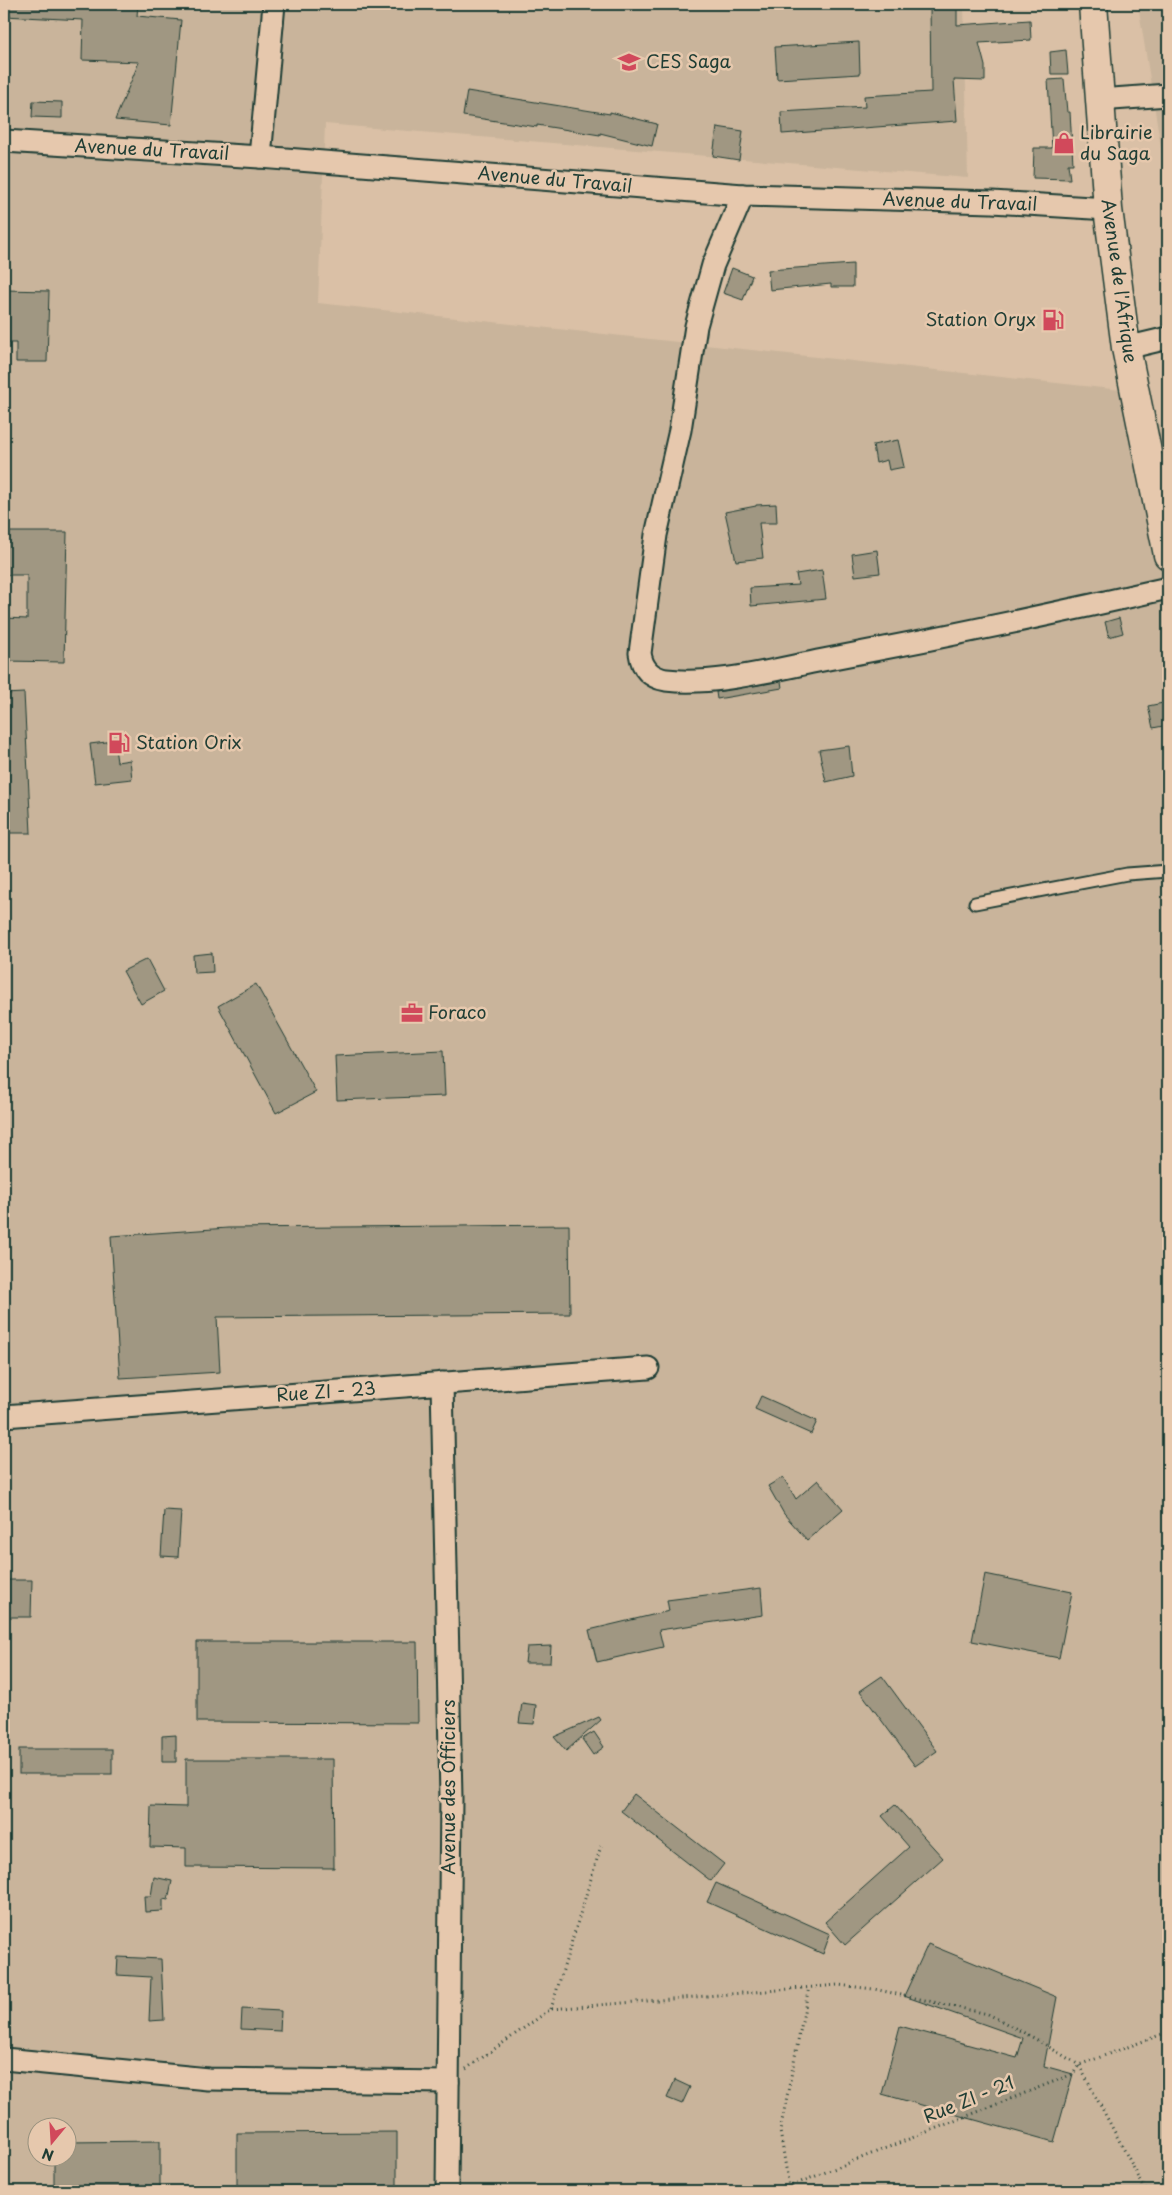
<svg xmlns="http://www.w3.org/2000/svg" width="1172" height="2195" font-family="'Playpen Sans',sans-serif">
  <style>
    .built { fill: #c9b49b; fill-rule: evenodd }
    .building { fill: #a09782; stroke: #1f3d34 }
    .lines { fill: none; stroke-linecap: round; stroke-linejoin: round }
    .lane-casing { stroke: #1f3d34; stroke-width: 15 }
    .street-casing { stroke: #1f3d34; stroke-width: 25 }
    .secondary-casing { stroke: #1f3d34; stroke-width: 31 }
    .path { stroke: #1f3d34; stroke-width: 3; stroke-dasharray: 1 4; stroke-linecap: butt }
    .lane { stroke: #e6c8ad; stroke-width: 11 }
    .street { stroke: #e6c8ad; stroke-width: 21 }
    .secondary { stroke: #e6c8ad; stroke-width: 28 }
    .labels { text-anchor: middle; stroke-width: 5; stroke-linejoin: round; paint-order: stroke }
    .poi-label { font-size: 18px; fill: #1f3d34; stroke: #e6c8ad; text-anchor: start }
    .street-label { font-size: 18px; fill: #1f3d34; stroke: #e6c8ad }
  </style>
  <rect width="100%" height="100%" fill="#dac0a6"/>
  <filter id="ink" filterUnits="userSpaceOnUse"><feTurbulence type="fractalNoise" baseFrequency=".02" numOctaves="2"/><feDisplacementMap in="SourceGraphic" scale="10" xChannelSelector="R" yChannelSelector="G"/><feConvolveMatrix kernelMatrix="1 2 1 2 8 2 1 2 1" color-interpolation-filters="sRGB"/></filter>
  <g filter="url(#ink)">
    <!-- built -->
    <g class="built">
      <path d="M4,4H964L968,178L325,124L318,303L1149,393L1168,450V2191H4ZM38,2128H68V2158H38Z"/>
      <polygon points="1138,4 1168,4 1168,192"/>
    </g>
    <!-- building -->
    <g class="building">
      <polygon points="4,4 138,4 137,16 181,20 171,125 115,120 139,62 82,60 83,20 4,16"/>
      <polygon points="930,4 957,4 957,25 1030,20 1031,40 979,43 985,66 985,81 954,80 957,121 782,134 781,112 865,107 864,96 931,92"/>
      <polygon points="859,42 860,74 777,79 775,47"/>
      <polygon points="1066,50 1068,74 1051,74 1050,52"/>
      <polygon points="1064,79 1067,112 1070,112 1073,164 1068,164 1070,179 1033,178 1034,148 1052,148 1048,80"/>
      <polygon points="467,91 610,114 610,112 657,124 652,146 600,133 600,135 537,125 537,127 463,116"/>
      <polygon points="33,101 62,102 62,118 32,117"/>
      <polygon points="717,127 743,131 739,160 713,156"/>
      <polygon points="853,264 853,287 831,287 831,284 770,290 768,270"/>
      <polygon points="732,268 752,276 743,300 723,293"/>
      <polygon points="4,290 49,291 47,362 16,362 16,343 4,343"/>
      <polygon points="898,440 904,467 889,470 887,460 876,463 873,445"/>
      <polygon points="776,504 777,523 759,523 763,558 736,561 725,512 756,506 756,505"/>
      <polygon points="4,532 67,532 64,662 4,661 4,618 27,619 27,575 4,575"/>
      <polygon points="877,550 880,573 855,576 852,554"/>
      <polygon points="822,570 826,599 751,606 750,588 798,585 796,574"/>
      <polygon points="1119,618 1123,633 1109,637 1105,622"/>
      <polygon points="781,681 782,688 717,699 716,692"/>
      <polygon points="24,693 31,833 4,833 4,694"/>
      <polygon points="1168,702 1168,725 1153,728 1148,706"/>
      <polygon points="114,741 117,762 130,760 132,779 95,783 90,744"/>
      <polygon points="849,746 852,776 826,782 819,750"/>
      <polygon points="212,953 213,972 194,973 193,955"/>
      <polygon points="147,959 164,991 141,1004 123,971"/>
      <polygon points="256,984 316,1092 276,1113 218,1006"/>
      <polygon points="443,1051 445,1096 337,1100 335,1056"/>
      <polygon points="569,1225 570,1314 217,1317 220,1372 120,1378 111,1236 228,1228"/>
      <polygon points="761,1396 817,1421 811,1434 755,1409"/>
      <polygon points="783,1477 796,1499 818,1480 843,1509 807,1540 784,1514 768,1486"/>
      <polygon points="164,1510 181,1511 178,1557 161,1556"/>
      <polygon points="985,1574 1072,1592 1059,1658 972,1641"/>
      <polygon points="4,1580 32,1580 31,1617 4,1617"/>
      <polygon points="761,1588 763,1615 659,1630 663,1647 597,1662 589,1630 669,1611 667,1600"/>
      <polygon points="197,1642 417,1642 418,1723 197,1722"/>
      <polygon points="551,1646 550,1663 525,1663 527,1647"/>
      <polygon points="882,1676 937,1751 915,1766 860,1691"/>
      <polygon points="522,1703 536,1705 534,1724 519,1723"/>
      <polygon points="599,1717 601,1720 566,1751 554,1737"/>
      <polygon points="594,1732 604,1747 593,1755 582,1739"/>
      <polygon points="176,1735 176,1762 162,1762 162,1736"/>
      <rect x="19" y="1749" width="93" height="25"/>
      <polygon points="186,1759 333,1759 334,1868 186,1867 186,1848 150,1847 151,1806 186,1807"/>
      <polygon points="634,1794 724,1864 711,1881 621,1811"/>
      <polygon points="895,1805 943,1858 845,1945 825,1922 909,1847 882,1816"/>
      <polygon points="154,1877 172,1881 168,1900 163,1899 163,1911 145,1912 144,1896 151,1896"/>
      <polygon points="716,1883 830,1934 823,1954 707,1902"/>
      <polygon points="928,1944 1057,1997 1044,2066 1073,2074 1054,2142 882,2094 900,2026 1017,2058 1023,2038 904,1996"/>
      <polygon points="118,1957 161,1959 164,2020 149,2021 151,1977 117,1975"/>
      <polygon points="242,2009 281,2011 280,2031 241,2029"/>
      <polygon points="675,2080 690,2087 682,2104 667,2098"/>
      <polygon points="397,2132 397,2191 237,2191 237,2133"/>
      <polygon points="160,2141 160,2191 54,2191 54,2158 68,2158 68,2142"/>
    </g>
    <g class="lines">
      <!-- lane casing -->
      <g class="lane-casing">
        <polyline id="lane" points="975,903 1127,874 1168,871"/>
      </g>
      <!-- street casing -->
      <g class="street-casing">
        <g id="street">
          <polyline points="1099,100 1168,95"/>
          <polyline points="4,141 260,157 743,195 992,202 1108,209"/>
          <polyline points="260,157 274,4"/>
          <path d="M743,195L713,265L696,326L680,430L656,535L640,653C642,668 650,677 666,680C714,686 776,669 823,660C939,638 1054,614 1168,588"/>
          <polyline points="1126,348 1168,338"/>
          <polyline points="442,1383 451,1798 447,2191"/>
          <polyline points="4,1416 648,1368"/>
          <polyline points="4,2059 208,2079 448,2082"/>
        </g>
      </g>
      <!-- secondary casing -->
      <g class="secondary-casing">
        <polyline id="secondary" points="1093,4 1108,209 1126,348 1168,555"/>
      </g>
      <!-- path -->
      <g class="path">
        <polyline points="551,2009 601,1846"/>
        <polyline points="466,2069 551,2009 838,1985 874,1989 988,2014 1034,2038 1079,2065 1146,2191"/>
        <polyline points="778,2191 1073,2074 1079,2065 1168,2032"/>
        <polyline points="794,2191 789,2187 780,2131 809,1987"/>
      </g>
      <!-- lane -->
      <use href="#lane" class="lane"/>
      <!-- street -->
      <use href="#street" class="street"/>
      <!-- secondary -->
      <use href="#secondary" class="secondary"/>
    </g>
  </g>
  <!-- icons -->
  <defs>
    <g id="school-bare" transform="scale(1.725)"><path d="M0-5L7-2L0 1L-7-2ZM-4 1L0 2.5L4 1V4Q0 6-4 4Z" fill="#d1495b" stroke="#e6c8ad" stroke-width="2.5" paint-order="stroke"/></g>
    <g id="shop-bare" transform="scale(1.725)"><path d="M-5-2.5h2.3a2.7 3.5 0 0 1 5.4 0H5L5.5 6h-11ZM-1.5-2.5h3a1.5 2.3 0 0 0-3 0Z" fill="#d1495b" stroke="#e6c8ad" stroke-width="2.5" paint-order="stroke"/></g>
    <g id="fuel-bare" transform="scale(1.725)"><path d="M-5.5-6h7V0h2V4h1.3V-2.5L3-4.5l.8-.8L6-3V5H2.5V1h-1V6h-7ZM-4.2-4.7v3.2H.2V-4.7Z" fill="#d1495b" stroke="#e6c8ad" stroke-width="2.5" paint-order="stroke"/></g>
    <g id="office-bare" transform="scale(1.725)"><path d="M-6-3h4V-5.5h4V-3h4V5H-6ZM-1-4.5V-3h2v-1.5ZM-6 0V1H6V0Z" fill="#d1495b" stroke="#e6c8ad" stroke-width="2.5" paint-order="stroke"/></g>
  </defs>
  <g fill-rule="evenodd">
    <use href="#school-bare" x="629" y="62"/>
    <use href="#shop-bare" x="1064" y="143"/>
    <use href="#fuel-bare" x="1053" y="320"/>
    <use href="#fuel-bare" x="119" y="743"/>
    <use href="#office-bare" x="412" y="1013"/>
  </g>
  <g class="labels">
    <!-- poi labels -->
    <g class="poi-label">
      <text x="646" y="68">CES Saga</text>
      <text x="1080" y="139">Librairie<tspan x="1080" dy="21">du Saga</tspan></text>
      <text x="1036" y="326" text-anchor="end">Station Oryx</text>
      <text x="136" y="749">Station Orix</text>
      <text x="428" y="1019">Foraco</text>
    </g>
    <!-- street labels -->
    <g class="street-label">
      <text transform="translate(152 150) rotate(3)" y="6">Avenue du Travail</text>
      <text transform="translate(555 180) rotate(5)" y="6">Avenue du Travail</text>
      <text transform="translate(960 202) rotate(2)" y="6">Avenue du Travail</text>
      <text transform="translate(1119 281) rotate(82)" y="6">Avenue de l'Afrique</text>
      <text transform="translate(326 1392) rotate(-4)" y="6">Rue ZI - 23</text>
      <text transform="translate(449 1787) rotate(-90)" y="6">Avenue des Officiers</text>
      <text transform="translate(969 2100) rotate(-22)" y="6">Rue ZI - 21</text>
    </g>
  </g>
  <!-- margin -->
  <rect width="1172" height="2195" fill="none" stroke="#e6c8ad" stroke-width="20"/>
  <rect x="10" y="10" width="1152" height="2175" fill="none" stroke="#1f3d34" stroke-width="2" filter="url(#ink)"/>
  <!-- north arrow -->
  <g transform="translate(52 2142) rotate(198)"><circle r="24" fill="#e6c8ad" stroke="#96907d"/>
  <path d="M0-4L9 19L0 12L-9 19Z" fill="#d1495b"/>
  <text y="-8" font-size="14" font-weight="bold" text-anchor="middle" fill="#1f3d34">N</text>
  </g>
</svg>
